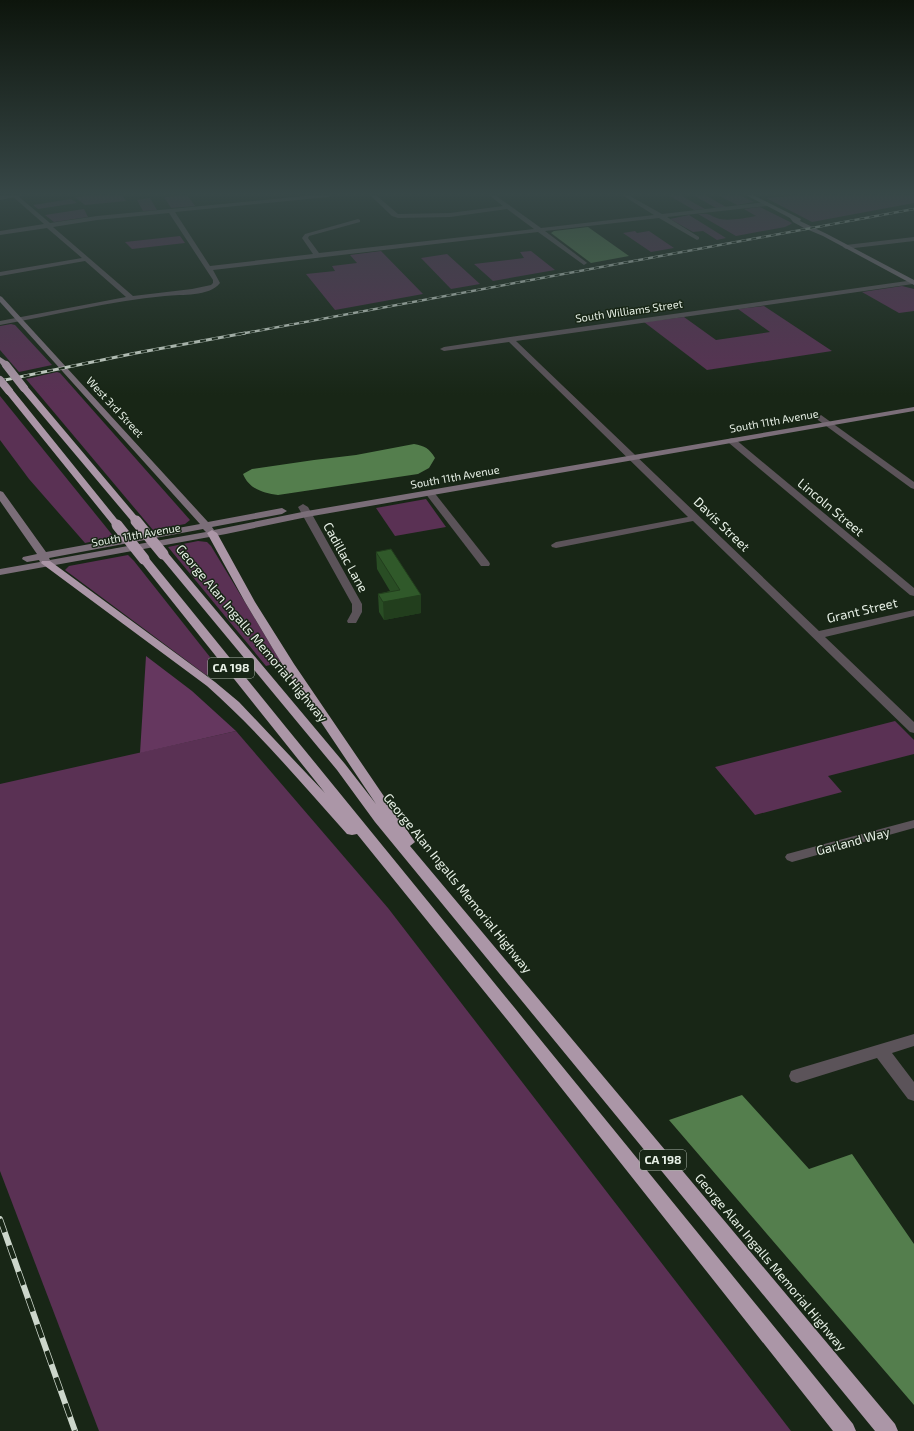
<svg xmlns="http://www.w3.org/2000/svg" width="914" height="1431" font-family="'Exo 2',sans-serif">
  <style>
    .green { fill: #5a3154 }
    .forest { fill: #65375f }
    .water { fill: #547e4d }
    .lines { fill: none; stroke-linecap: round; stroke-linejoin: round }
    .minor { fill: #5b5359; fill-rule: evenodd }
    .tertiary { fill: #5b5359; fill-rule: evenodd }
    .secondary { fill: #7b6e79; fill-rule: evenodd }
    .motorway { fill: #ab96a7; fill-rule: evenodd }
    .rail-far2-casing { stroke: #ccd6cb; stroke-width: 2.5 }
    .rail-far1-casing { stroke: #ccd6cb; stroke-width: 3 }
    .rail-casing { stroke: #ccd6cb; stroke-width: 6 }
    .rail-far2 { stroke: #182616; stroke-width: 1.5; stroke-dasharray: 5; stroke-linecap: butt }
    .rail-far1 { stroke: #182616; stroke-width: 2; stroke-dasharray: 6; stroke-linecap: butt }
    .rail { stroke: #182616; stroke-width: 4.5; stroke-dasharray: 14; stroke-linecap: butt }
    .motorway-bridge-far1 { stroke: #ab96a7; stroke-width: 8 }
    .motorway-bridge { stroke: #ab96a7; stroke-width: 11 }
    .wall { fill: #294d24 }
    .shaded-wall { fill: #223e1d }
    .building { fill: #30592a; stroke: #223e1d }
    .labels { text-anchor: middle; stroke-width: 3; stroke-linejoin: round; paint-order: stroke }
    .far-street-label { font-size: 11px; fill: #e7f0e6; stroke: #182616 }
    .shield { fill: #182616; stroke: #a9b3a8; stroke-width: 1 }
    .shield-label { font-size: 12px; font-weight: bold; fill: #e7f0e6 }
    .street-label { font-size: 13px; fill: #e7f0e6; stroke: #182616 }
  </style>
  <rect width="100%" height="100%" fill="#182616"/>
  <!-- green -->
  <g class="green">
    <polygon points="94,195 122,195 126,201 85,205 75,197"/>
    <polygon points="187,195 195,206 171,208 164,197"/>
    <polygon points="668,195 680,195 705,209 694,210"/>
    <polygon points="693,195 705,195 726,207 716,208"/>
    <polygon points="718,195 739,195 754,202 737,205"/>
    <polygon points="801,195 914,195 914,203 812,222 766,198"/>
    <polygon points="150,198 157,210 143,211 137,200"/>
    <polygon points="71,199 77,203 38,209 33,205"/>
    <path d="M760,207L792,223L791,224L785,227L736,236L698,214C713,213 708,216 720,219C728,221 747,218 756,216L744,209Z"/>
    <polygon points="84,209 88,217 54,222 45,215"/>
    <polygon points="689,215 726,238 717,240 703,231 693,232 670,219"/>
    <polygon points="635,231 637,233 649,231 674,248 651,252 623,233"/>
    <polygon points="180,236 185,243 132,249 125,242"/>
    <polygon points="381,251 423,294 335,310 306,274 335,271 332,266 357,263 350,255"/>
    <polygon points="531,251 555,270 493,281 474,264 524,258 520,252"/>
    <polygon points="447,254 480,284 451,289 421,258"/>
    <polygon points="902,286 914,289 914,311 899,313 862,292"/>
    <polygon points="764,306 832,351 707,370 644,322 684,317 716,340 770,332 738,309"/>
    <polygon points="11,324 15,325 52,365 19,372 0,350 0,326"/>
    <polygon points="57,372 60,373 190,520 185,524 153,530 26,379"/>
    <polygon points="0,396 114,537 85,543 29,479 0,440"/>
    <polygon points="426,499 446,527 395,536 376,508"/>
    <polygon points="198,541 207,542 211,546 281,662 266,666 168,547"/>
    <polygon points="128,555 134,561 221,671 206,675 65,570 69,566"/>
    <polygon points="895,721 914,740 914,754 828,776 842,792 755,815 715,767"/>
    <polygon points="236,731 388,908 791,1431 99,1431 0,1171 0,784"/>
  </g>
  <!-- forest -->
  <polygon class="forest" points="146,656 192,691 236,731 140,753"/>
  <!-- water -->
  <g class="water">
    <polygon points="588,227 629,256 591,263 551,233 554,231"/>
    <path d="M414,444C425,446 429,448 435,458L429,468L418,474L278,495C263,493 249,489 243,474L252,469L314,460L356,455Z"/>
    <polygon points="742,1095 809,1169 852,1154 914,1244 914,1405 669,1120"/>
  </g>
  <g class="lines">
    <!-- minor -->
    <g class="minor">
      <path d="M11,195H17L50,223L97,216L315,195H331L328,197L175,212L210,266L313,254L302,238L305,234L358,219L360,220V222L309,236L308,238L319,253L534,229L507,209L450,217L398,218L392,216L370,195H376L398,214L450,213L503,206L489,195H495L541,228L654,215L622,195H628L662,214L767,202L770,204L767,206L667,217L699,237V239L697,240L659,218L545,231L586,262L587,263L584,265L538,232L213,270L220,283C209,297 182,294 165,296C110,301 55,315 0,325V321L126,297L85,261L0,276V272L82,258L47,228L0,235V231L44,224ZM169,213L213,280V283L211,285L192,289L133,296L53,227L97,220Z"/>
      <polygon points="914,237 914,241 846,249 843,247 846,245"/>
      <polygon points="914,280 913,284 516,341 819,631 914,610 914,616 825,637 914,722 914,733 910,732 693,521 556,548 552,547 551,545 556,542 688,517 509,342 444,351 440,349 444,347 510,337"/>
      <polygon points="821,415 914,482 914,489 911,488 818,420 817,418"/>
      <polygon points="732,438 735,439 914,588 914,596 910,595 729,443 728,441 729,439"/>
      <polygon points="430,490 433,491 489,562 490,564 489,566 481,566 425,493"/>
      <polygon points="303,504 308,507 362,604 362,612 356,623 348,623 347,621 352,612 352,604 298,507"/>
      <polygon points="914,820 914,828 792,862 787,860 785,857 787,854"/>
      <polygon points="914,1034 914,1046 892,1053 914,1082 914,1101 908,1099 877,1058 797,1083 791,1081 789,1076 791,1071 797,1069"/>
    </g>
    <!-- tertiary -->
    <polygon class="tertiary" points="13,195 26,195 0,200 0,196"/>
    <!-- secondary -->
    <g class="secondary">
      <polygon points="746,195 753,195 801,219 800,221 827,234 914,280 914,285 823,236 804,228 793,222 790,218"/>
      <path d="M0,296L2,297L208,522L282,508L287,511L282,514L212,527L214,530L307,511L914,407V411L307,517L226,534L0,575V569L40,562L39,560L27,562L22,559L23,557L37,554L0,501V491L3,492L46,552L200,524L0,302ZM203,529L206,532L50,560L49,558Z"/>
    </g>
    <!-- motorway -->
    <g class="motorway">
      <polygon points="0,357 9,363 9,367 3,367 0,363"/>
      <polygon points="21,386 27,386 139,519 141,521 139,523 133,523 21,390"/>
      <polygon points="6,389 12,389 120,523 122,525 120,527 114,527 6,393"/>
      <polygon points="212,530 217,533 255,602 294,664 413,839 415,842 410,846 895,1424 898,1431 875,1431 375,822 337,770 158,554 159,552 167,552 345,764 376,804 282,664 245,602 207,533"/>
      <path d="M144,556L148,557C382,846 618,1134 853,1424L856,1431H833L513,1027L357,834L352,835L347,834C302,784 258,731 207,686L41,563L42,561H50L215,682L239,702L325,793L140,561L139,559Z"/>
    </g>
    <!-- rail-far2 casing -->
    <g class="rail-far2-casing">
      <polyline id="rail-far2" points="240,334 914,209"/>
    </g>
    <!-- rail-far1 casing -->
    <g class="rail-far1-casing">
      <polyline id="rail-far1" points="0,381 136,353 245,333"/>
    </g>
    <!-- rail casing -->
    <g class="rail-casing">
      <polyline id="rail" points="0,1219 75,1431"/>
    </g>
    <!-- rail-far2 -->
    <use href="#rail-far2" class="rail-far2"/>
    <!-- rail-far1 -->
    <use href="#rail-far1" class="rail-far1"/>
    <!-- rail -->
    <use href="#rail" class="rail"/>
    <!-- motorway-bridge-far1 -->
    <g class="motorway-bridge-far1">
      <polyline points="6,365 24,388"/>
      <polyline points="0,380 9,391"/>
    </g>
    <!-- motorway-bridge -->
    <g class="motorway-bridge">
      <polyline points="136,521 163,554"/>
      <polyline points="117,525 144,559"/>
    </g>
  </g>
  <!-- wall -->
  <polygon class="wall" points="376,552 421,595 421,613 384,620 379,612 378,594 390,591 377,569"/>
  <!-- shaded-wall -->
  <polygon class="shaded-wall" points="421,595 421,613 384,620 383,602"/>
  <!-- building -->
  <polygon class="building" points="391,549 421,595 383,602 378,594 400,590 376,552"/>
  <!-- sky -->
  <linearGradient id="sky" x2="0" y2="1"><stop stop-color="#0d150c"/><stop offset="0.49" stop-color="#374747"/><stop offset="1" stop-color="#374747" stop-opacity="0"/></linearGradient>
  <rect width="914" height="395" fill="url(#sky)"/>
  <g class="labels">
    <!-- far-street labels -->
    <g class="far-street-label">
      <text transform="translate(629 311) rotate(-8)" y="4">South Williams Street</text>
      <text transform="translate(115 407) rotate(47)" y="4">West 3rd Street</text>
      <text transform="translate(774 421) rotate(-10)" y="4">South 11th Avenue</text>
      <text transform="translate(455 477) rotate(-10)" y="4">South 11th Avenue</text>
      <text transform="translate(136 535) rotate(-10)" y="4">South 11th Avenue</text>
    </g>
    <!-- shield labels -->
    <g class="shield">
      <rect x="208" y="658" width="46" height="20" rx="3"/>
      <rect x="640" y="1150" width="46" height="20" rx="3"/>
    </g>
    <g class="shield-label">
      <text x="231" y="672">CA 198</text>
      <text x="663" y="1164">CA 198</text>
    </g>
    <!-- street labels -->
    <g class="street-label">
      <text transform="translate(831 507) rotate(40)" y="5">Lincoln Street</text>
      <text transform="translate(722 524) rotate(44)" y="5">Davis Street</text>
      <text transform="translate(346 557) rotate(61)" y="5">Cadillac Lane</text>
      <text transform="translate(862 610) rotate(-13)" y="5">Grant Street</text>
      <text transform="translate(252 633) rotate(50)" y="5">George Alan Ingalls Memorial Highway</text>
      <text transform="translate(853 841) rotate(-15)" y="5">Garland Way</text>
      <text transform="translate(458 883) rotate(51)" y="5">George Alan Ingalls Memorial Highway</text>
      <text transform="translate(771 1262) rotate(50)" y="5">George Alan Ingalls Memorial Highway</text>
    </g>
  </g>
</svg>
